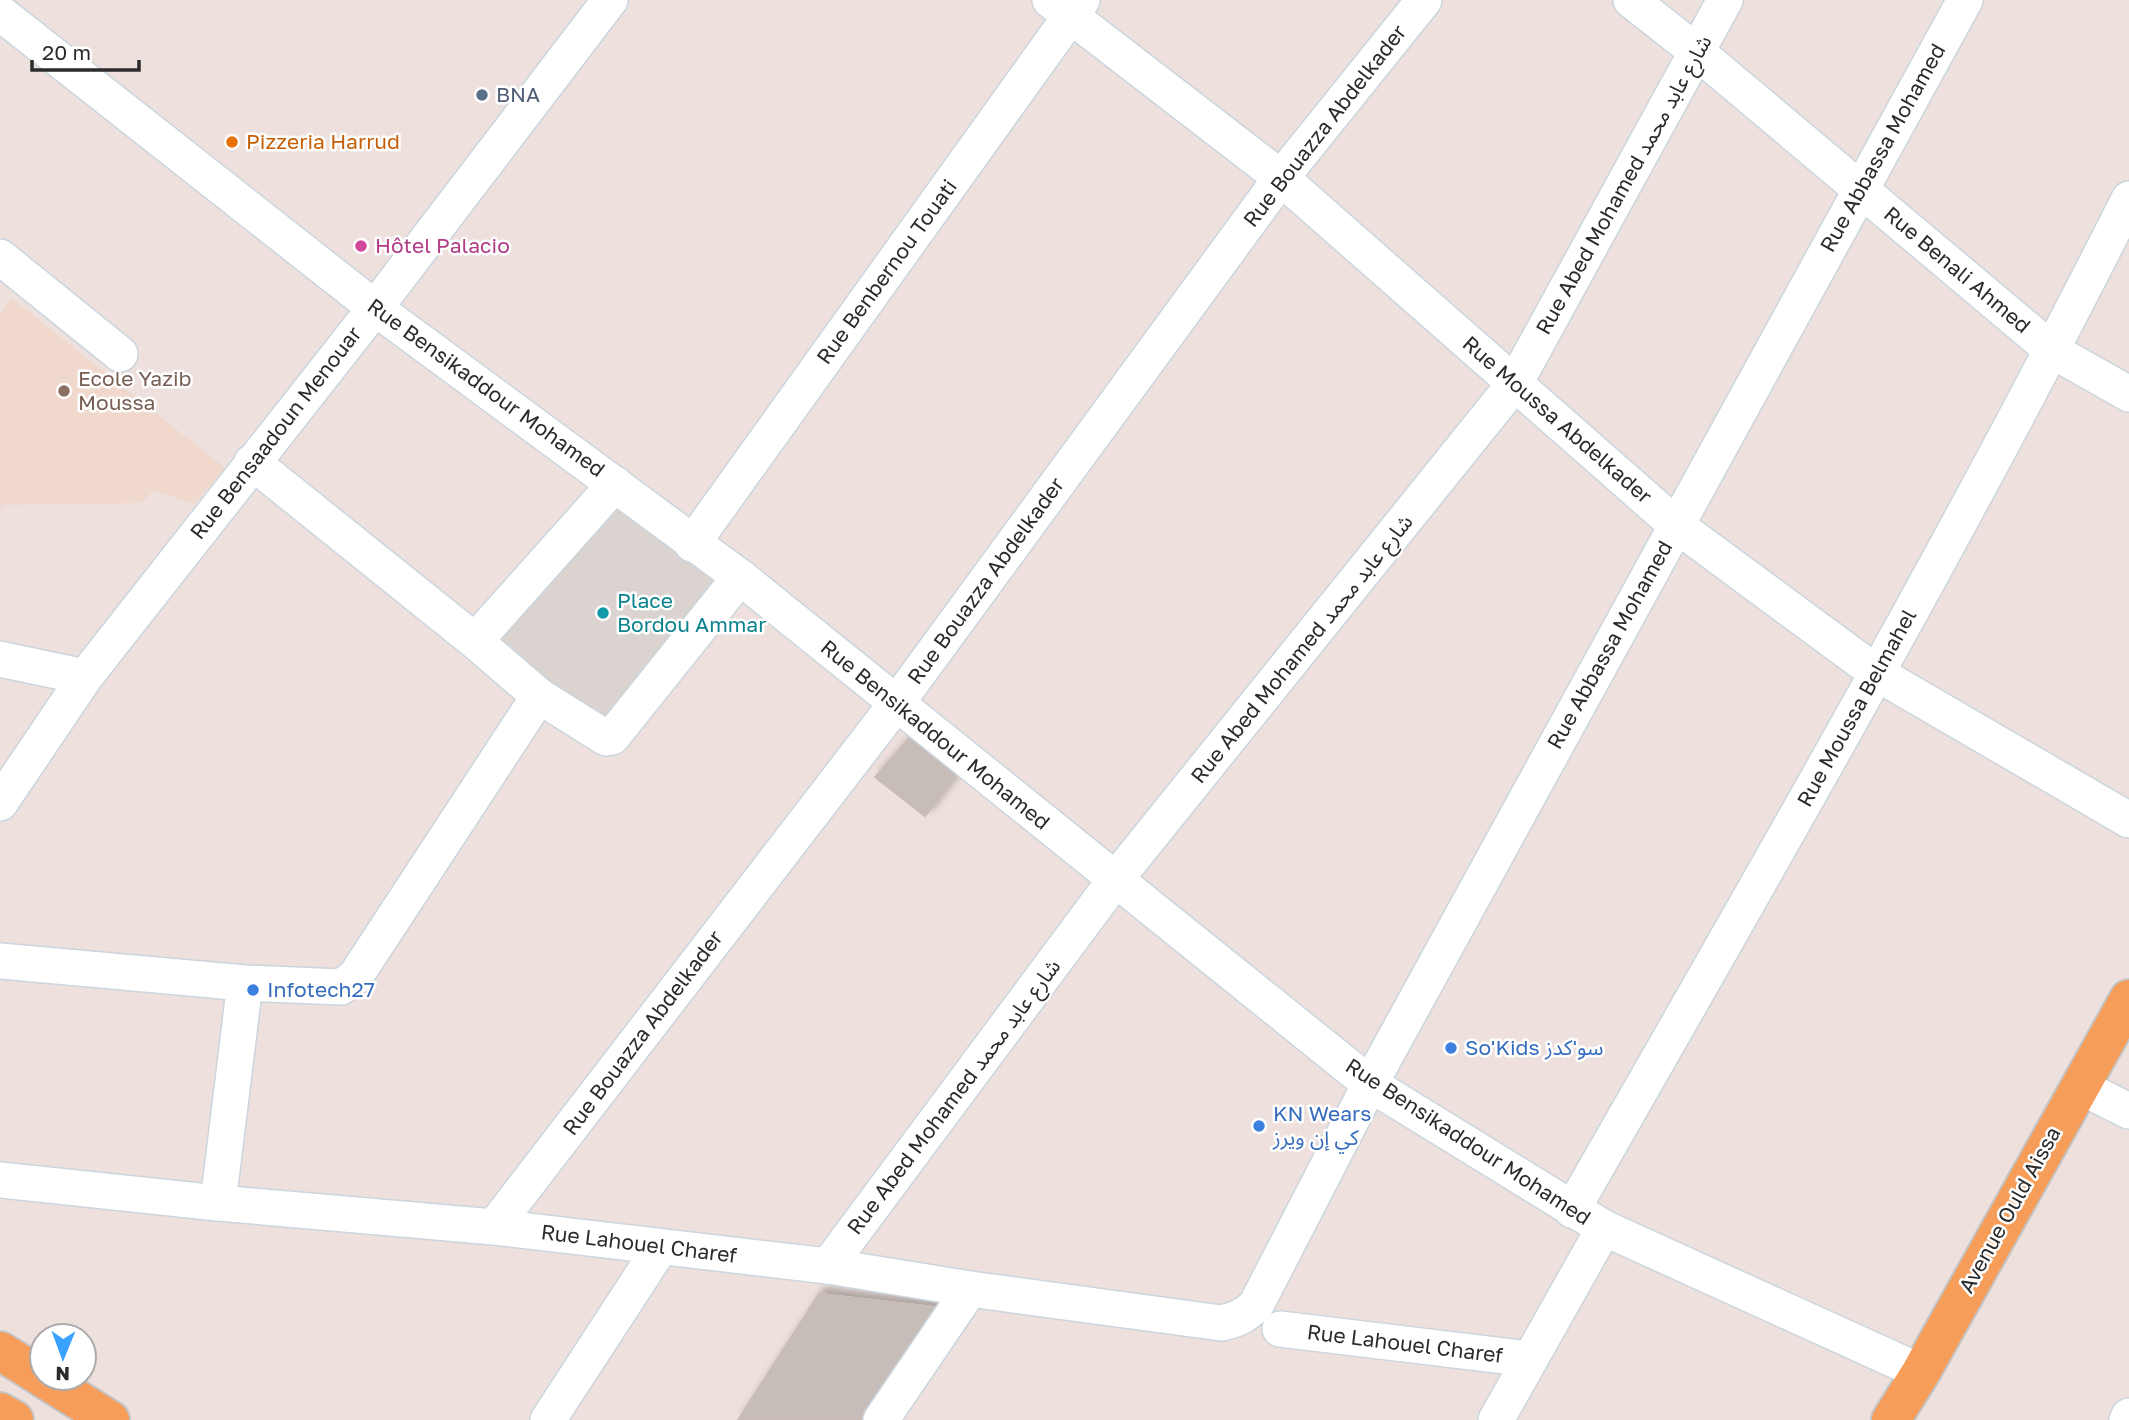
<svg xmlns="http://www.w3.org/2000/svg" width="2129" height="1420" font-family="'Golos Text','Noto Sans Arabic',sans-serif">
  <style>
    .education { fill: #f0d8cc }
    .plaza { fill: #dad3d0 }
    .building { fill: #c6bdb9; stroke: #c9bcb6; stroke-width: 2; filter: url(#shadow) }
    .lines { fill: none; stroke-linecap: round; stroke-linejoin: round }
    .minor-casing { stroke: #cbd5de; stroke-width: 38 }
    .major-casing { stroke: #c4c4c4; stroke-width: 42 }
    .minor { stroke: #fff; stroke-width: 35 }
    .major { stroke: #f69d59; stroke-width: 38 }
    .service-dot { fill: #5c6f8a; stroke: #fff; stroke-width: 2.5 }
    .food-dot { fill: #e8710a; stroke: #fff; stroke-width: 2.5 }
    .hotel-dot { fill: #d1479c; stroke: #fff; stroke-width: 2.5 }
    .education-dot { fill: #8d6e63; stroke: #fff; stroke-width: 2.5 }
    .culture-dot { fill: #0f9aa8; stroke: #fff; stroke-width: 2.5 }
    .shop-dot { fill: #3f7fe0; stroke: #fff; stroke-width: 2.5 }
    .labels { text-anchor: middle; stroke-width: 5; stroke-linejoin: round; paint-order: stroke }
    .service-label { font-size: 21px; fill: #4e5e75; stroke: #fff; text-anchor: start }
    .street-label { font-size: 21px; fill: #2b2b2b; stroke: #fff }
    .food-label { font-size: 21px; fill: #c56008; stroke: #fff; text-anchor: start }
    .hotel-label { font-size: 21px; fill: #b23c85; stroke: #fff; text-anchor: start }
    .education-label { font-size: 21px; fill: #785e54; stroke: #fff; text-anchor: start }
    .culture-label { font-size: 21px; fill: #0d838f; stroke: #fff; text-anchor: start }
    .shop-label { font-size: 21px; fill: #366cbe; stroke: #fff; text-anchor: start }
  </style>
  <defs>
    <filter id="shadow"><feDropShadow dx="6" dy="-6" stdDeviation="3.5" flood-color="#0004"/></filter>
  </defs>
  <rect width="100%" height="100%" fill="#eee1dd"/>
  <!-- education -->
  <polygon class="education" points="11,298 225,468 194,504 154,490 142,503 1,505 0,518 0,314"/>
  <!-- plaza -->
  <polygon class="plaza" points="594,484 727,591 608,738 479,636"/>
  <!-- building -->
  <g class="building">
    <polygon points="914,733 960,771 925,816 875,777"/>
    <polygon points="819,1294 941,1308 865,1420 738,1420"/>
  </g>
  <g class="lines">
    <!-- minor casing -->
    <g class="minor-casing">
      <g id="minor">
        <polyline points="1050,0 1281,178 1676,525 1878,674 2129,820"/>
        <polyline points="1631,0 1697,52 2053,351 2129,394"/>
        <polyline points="0,13 375,308 740,577 1370,1084 1604,1228 1921,1372"/>
        <polyline points="0,257 120,354"/>
        <polyline points="252,462 475,641 539,696 606,738 612,737 740,577"/>
        <polyline points="692,544 1082,0"/>
        <polyline points="475,641 615,484"/>
        <polyline points="0,659 85,677"/>
        <polyline points="0,803 85,677 375,308 610,0"/>
        <polyline points="0,961 245,983 341,987 355,977 539,696"/>
        <polyline points="2079,1086 2129,1111"/>
        <path d="M0,1180L218,1203L494,1227L828,1266L970,1289L1221,1323C1236,1320 1245,1316 1256,1305L1370,1084L1965,0"/>
        <polyline points="218,1203 245,983"/>
        <path d="M1572,1210C1763,876 1956,543 2129,199"/>
        <polyline points="494,1227 896,704 1281,178 1424,0"/>
        <polyline points="828,1266 1115,880 1515,383 1725,0"/>
        <polyline points="1280,1329 1530,1359"/>
        <polyline points="548,1420 660,1248"/>
        <polyline points="881,1420 970,1289"/>
        <polyline points="1496,1420 1604,1228"/>
        <polyline points="2127,1420 2129,1416"/>
      </g>
    </g>
    <!-- major casing -->
    <g class="major-casing">
      <g id="major">
        <polyline points="0,1351 42,1377"/>
        <polyline points="43,1378 110,1420"/>
        <polyline points="0,1412 14,1420"/>
        <polyline points="1891,1420 1921,1372 2129,999"/>
      </g>
    </g>
    <!-- minor -->
    <use href="#minor" class="minor"/>
    <!-- major -->
    <use href="#major" class="major"/>
  </g>
  <!-- markers -->
  <circle class="service-dot" cx="482" cy="95" r="7"/>
  <circle class="food-dot" cx="232" cy="142" r="7"/>
  <circle class="hotel-dot" cx="361" cy="246" r="7"/>
  <circle class="education-dot" cx="64" cy="391" r="7"/>
  <circle class="culture-dot" cx="603" cy="613" r="7"/>
  <g class="shop-dot">
    <circle cx="253" cy="990" r="7"/>
    <circle cx="1451" cy="1048" r="7"/>
    <circle cx="1259" cy="1126" r="7"/>
  </g>
  <g class="labels">
    <!-- service labels -->
    <g class="service-label">
      <text x="496" y="102">BNA</text>
    </g>
    <!-- street labels -->
    <g class="street-label">
      <text transform="translate(1325 126) rotate(-52)" y="7">Rue Bouazza Abdelkader</text>
      <text transform="translate(1883 148) rotate(-61)" y="7">Rue Abbassa Mohamed</text>
      <text transform="translate(1624 185) rotate(-61)" y="7">Rue Abed Mohamed شارع عابد محمد</text>
      <text transform="translate(1957 270) rotate(40)" y="7">Rue Benali Ahmed</text>
      <text transform="translate(887 272) rotate(-54)" y="7">Rue Benbernou Touati</text>
      <text transform="translate(486 388) rotate(36)" y="7">Rue Bensikaddour Mohamed</text>
      <text transform="translate(1557 420) rotate(41)" y="7">Rue Moussa Abdelkader</text>
      <text transform="translate(276 433) rotate(-52)" y="7">Rue Bensaadoun Menouar</text>
      <text transform="translate(986 581) rotate(-54)" y="7">Rue Bouazza Abdelkader</text>
      <text transform="translate(1610 645) rotate(-61)" y="7">Rue Abbassa Mohamed</text>
      <text transform="translate(1302 649) rotate(-51)" y="7">Rue Abed Mohamed شارع عابد محمد</text>
      <text transform="translate(1857 708) rotate(-61)" y="7">Rue Moussa Belmahel</text>
      <text transform="translate(935 735) rotate(39)" y="7">Rue Bensikaddour Mohamed</text>
      <text transform="translate(643 1033) rotate(-53)" y="7">Rue Bouazza Abdelkader</text>
      <text transform="translate(954 1097) rotate(-53)" y="7">Rue Abed Mohamed شارع عابد محمد</text>
      <text transform="translate(1468 1142) rotate(33)" y="7">Rue Bensikaddour Mohamed</text>
      <text transform="translate(2010 1210) rotate(-61)" y="7">Avenue Ould Aissa</text>
      <text transform="translate(639 1244) rotate(7)" y="7">Rue Lahouel Charef</text>
      <text transform="translate(1405 1344) rotate(7)" y="7">Rue Lahouel Charef</text>
    </g>
    <!-- food labels -->
    <g class="food-label">
      <text x="246" y="149">Pizzeria Harrud</text>
    </g>
    <!-- hotel labels -->
    <g class="hotel-label">
      <text x="375" y="253">Hôtel Palacio</text>
    </g>
    <!-- education labels -->
    <g class="education-label">
      <text x="78" y="386">Ecole Yazib<tspan x="78" dy="24">Moussa</tspan></text>
    </g>
    <!-- culture labels -->
    <g class="culture-label">
      <text x="617" y="608">Place<tspan x="617" dy="24">Bordou Ammar</tspan></text>
    </g>
    <!-- shop labels -->
    <g class="shop-label">
      <text x="267" y="997">Infotech27</text>
      <text x="1465" y="1055">So'Kids سو'كدز</text>
      <text x="1273" y="1121">KN Wears<tspan x="1273" dy="24">كي إن ويرز</tspan></text>
    </g>
  </g>
  <!-- north arrow -->
  <g transform="translate(63 1357) rotate(181)"><circle r="33" fill="#ffffff" stroke="#aaaaaa" stroke-width="2"/>
  <path d="M0-5L12 26L0 18L-12 26Z" fill="#39a1ff"/>
  <text y="-10" font-size="19" font-weight="bold" text-anchor="middle" fill="#2b2b2b">N</text>
  </g>
  <!-- scale -->
  <path d="M32 60v10h107v-10" fill="none" stroke="#2b2b2b" stroke-width="3.5"/>
  <text x="42" y="60" font-size="21" fill="#2b2b2b" stroke="#ffffff" stroke-width="5" paint-order="stroke">20 m</text>
</svg>
